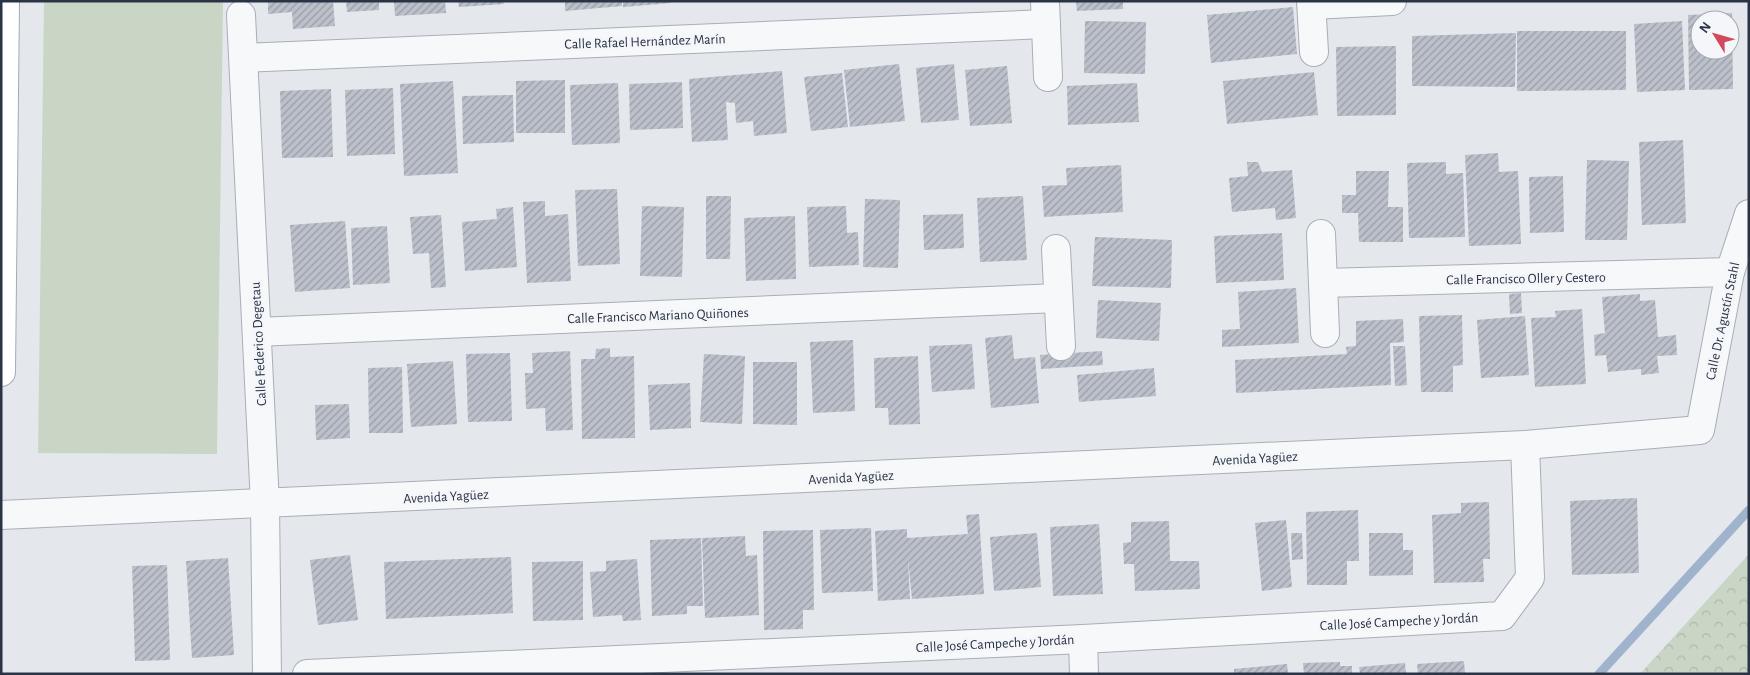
<svg xmlns="http://www.w3.org/2000/svg" width="1750" height="675" font-family="'Alegreya Sans',sans-serif">
  <style>
    .green { fill: #c9d6c5 }
    .forest { fill: url(#forest-crowns) }
    .lines { fill: none; stroke-linecap: round; stroke-linejoin: round }
    .stream { stroke: #9fb4cc; stroke-width: 9 }
    .building { fill: url(#building-hatch); fill-rule: evenodd }
    .minor-casing { stroke: #a9aeb7; stroke-width: 30 }
    .primary-casing { stroke: #a3abb8; stroke-width: 30 }
    .minor { stroke: #f7f8fa; stroke-width: 28 }
    .primary { stroke: #fff; stroke-width: 28 }
    .labels { text-anchor: middle; stroke-width: 5; stroke-linejoin: round; paint-order: stroke }
    .street-label { font-size: 14px; fill: #2b3445; stroke: #f4f6f9 }
  </style>
  <defs>
    <pattern id="forest-crowns" width="20" height="18" patternUnits="userSpaceOnUse" patternTransform="scale(1.25)"><rect width="20" height="18" fill="#c9d6c5"/><path d="M2 6a3 3 0 1 1 6 0M12 15a3 3 0 1 1 6 0" fill="none" stroke="#adb8ab"/></pattern>
    <pattern id="building-hatch" width="6" height="6" patternUnits="userSpaceOnUse" patternTransform="scale(1.25)"><rect width="6" height="6" fill="#bbc0ca"/><path d="M-1 1l2-2M0 6l6-6M5 7l2-2" fill="none" stroke="#989da6"/></pattern>
  </defs>
  <rect width="100%" height="100%" fill="#e4e7ec"/>
  <!-- green -->
  <polygon class="green" points="44,1 223,1 217,454 38,453"/>
  <!-- forest -->
  <polygon class="forest" points="1749,554 1749,674 1640,674"/>
  <g class="lines">
    <!-- stream -->
    <polyline class="stream" points="1599,674 1749,510"/>
  </g>
  <!-- building -->
  <g class="building">
    <polygon points="268,1 333,1 335,26 293,29 292,12 268,14"/>
    <polygon points="346,1 379,1 379,10 347,12"/>
    <polygon points="394,1 445,1 446,13 395,16"/>
    <polygon points="458,1 503,1 504,4 459,7"/>
    <polygon points="565,1 622,1 622,6 565,11"/>
    <polygon points="623,1 671,1 671,3 623,7"/>
    <polygon points="1076,1 1123,1 1123,9 1077,11"/>
    <polygon points="1293,7 1297,54 1211,63 1207,15"/>
    <path d="M1732,13L1733,89L1689,90L1688,15ZM1700,20H1730V50H1700Z"/>
    <polygon points="1085,21 1146,22 1145,74 1084,73"/>
    <polygon points="1682,21 1685,90 1637,92 1634,24"/>
    <polygon points="1517,31 1626,31 1626,90 1517,91"/>
    <polygon points="1516,33 1515,87 1412,86 1412,36"/>
    <polygon points="1396,46 1396,115 1337,116 1336,47"/>
    <polygon points="899,64 905,121 850,127 844,70"/>
    <polygon points="954,64 959,120 921,123 916,68"/>
    <polygon points="1007,66 1012,123 970,126 965,70"/>
    <polygon points="782,71 787,133 754,136 753,121 736,123 735,103 726,102 728,140 692,142 689,79"/>
    <polygon points="1314,72 1318,115 1227,124 1223,81"/>
    <polygon points="842,73 848,127 811,131 804,77"/>
    <polygon points="565,80 565,133 516,133 516,81"/>
    <polygon points="453,81 458,173 404,176 400,84"/>
    <polygon points="682,82 683,128 630,130 629,84"/>
    <polygon points="618,83 620,143 572,145 570,85"/>
    <polygon points="1137,83 1139,122 1068,125 1067,86"/>
    <polygon points="393,88 395,154 347,156 345,90"/>
    <polygon points="331,89 333,157 282,158 280,91"/>
    <polygon points="513,95 514,142 463,144 462,96"/>
    <polygon points="1683,140 1686,223 1642,225 1639,142"/>
    <polygon points="1498,153 1499,172 1518,171 1521,244 1469,246 1465,155"/>
    <polygon points="1587,160 1629,161 1627,240 1585,240"/>
    <polygon points="1247,162 1258,162 1262,172 1292,170 1296,218 1276,220 1275,208 1232,212 1229,178 1248,176"/>
    <polygon points="1446,162 1446,174 1463,173 1465,237 1409,238 1407,163"/>
    <polygon points="1121,165 1123,212 1044,217 1042,186 1067,185 1066,168"/>
    <polygon points="1356,171 1389,171 1388,207 1403,207 1403,242 1359,242 1358,213 1342,213 1342,195 1356,195"/>
    <polygon points="1563,176 1564,232 1530,233 1529,177"/>
    <polygon points="617,189 620,264 578,266 575,190"/>
    <polygon points="706,196 731,196 730,259 706,259"/>
    <polygon points="1023,196 1027,260 980,262 977,198"/>
    <polygon points="865,199 900,200 898,268 863,267"/>
    <polygon points="545,201 545,216 568,214 571,281 527,283 523,202"/>
    <polygon points="642,206 684,207 682,277 640,276"/>
    <polygon points="846,206 847,233 858,232 859,265 809,267 807,207"/>
    <polygon points="513,207 517,267 465,271 462,222 497,219 496,209"/>
    <polygon points="963,214 964,248 924,250 923,215"/>
    <polygon points="441,215 446,287 431,288 429,253 413,254 410,217"/>
    <polygon points="795,216 796,279 746,281 744,218"/>
    <polygon points="345,221 350,288 295,292 290,225"/>
    <polygon points="387,226 390,283 353,285 351,228"/>
    <polygon points="1282,233 1284,280 1216,283 1214,236"/>
    <polygon points="1095,237 1172,240 1171,288 1092,286"/>
    <polygon points="1296,288 1299,343 1222,347 1222,330 1240,329 1238,292"/>
    <polygon points="1521,293 1522,313 1510,314 1509,294"/>
    <polygon points="1640,294 1640,301 1655,300 1658,337 1676,335 1677,355 1657,356 1659,373 1641,375 1641,369 1608,372 1606,355 1595,356 1594,335 1605,333 1602,297"/>
    <polygon points="1098,300 1161,303 1159,341 1096,338"/>
    <polygon points="1582,309 1586,384 1535,387 1531,318 1556,317 1555,311"/>
    <polygon points="1462,315 1463,365 1453,366 1453,392 1421,392 1419,316"/>
    <polygon points="1525,316 1529,375 1481,378 1477,320"/>
    <polygon points="1403,319 1404,342 1390,343 1391,385 1236,393 1235,360 1347,354 1346,347 1356,346 1356,321"/>
    <polygon points="1012,335 1014,359 1035,357 1039,403 991,408 985,338"/>
    <polygon points="853,340 855,411 813,413 810,342"/>
    <polygon points="972,344 975,389 932,392 929,346"/>
    <polygon points="1393,346 1405,346 1407,385 1395,386"/>
    <polygon points="610,348 610,357 634,356 635,438 582,439 581,359 595,359 596,349"/>
    <polygon points="570,351 573,430 546,431 545,408 526,409 525,373 533,373 532,353"/>
    <polygon points="1102,351 1103,365 1041,369 1040,355"/>
    <polygon points="510,353 512,421 468,422 466,354"/>
    <polygon points="704,354 745,356 742,424 700,422"/>
    <polygon points="918,356 920,424 889,425 888,408 875,408 874,358"/>
    <polygon points="453,361 457,424 411,427 407,364"/>
    <polygon points="753,362 797,362 797,425 753,424"/>
    <polygon points="402,367 403,433 369,433 368,368"/>
    <polygon points="1154,368 1156,396 1079,402 1077,375"/>
    <polygon points="690,383 691,428 650,430 648,385"/>
    <polygon points="349,404 350,438 316,440 315,405"/>
    <polygon points="1637,498 1639,573 1572,575 1570,501"/>
    <polygon points="1489,502 1490,559 1483,559 1484,582 1434,583 1432,515 1461,513 1461,503"/>
    <polygon points="1358,510 1359,561 1347,561 1347,585 1307,585 1306,512"/>
    <polygon points="979,514 984,594 912,599 908,559 910,599 878,601 875,531 907,529 907,538 968,534 966,515"/>
    <polygon points="1286,520 1292,587 1262,591 1255,523"/>
    <polygon points="1169,521 1170,561 1199,561 1200,589 1135,591 1134,564 1124,564 1123,543 1131,542 1131,522"/>
    <polygon points="1099,524 1103,594 1053,596 1050,527"/>
    <polygon points="871,528 873,591 822,593 820,530"/>
    <polygon points="813,530 814,610 803,610 803,629 764,630 763,531"/>
    <polygon points="1037,533 1041,587 994,591 990,537"/>
    <polygon points="1291,533 1302,533 1303,559 1292,560"/>
    <polygon points="1369,533 1403,533 1403,550 1413,550 1413,575 1369,576"/>
    <polygon points="745,536 746,556 757,555 759,615 705,618 702,538"/>
    <polygon points="701,538 703,606 687,606 687,614 652,616 650,540"/>
    <polygon points="350,555 358,620 318,625 310,560"/>
    <polygon points="511,557 513,613 386,619 384,562"/>
    <polygon points="228,558 234,655 192,658 186,561"/>
    <polygon points="637,559 641,620 623,621 622,615 593,617 590,572 606,571 606,561"/>
    <polygon points="583,561 583,620 533,621 532,562"/>
    <polygon points="167,565 170,660 135,661 132,566"/>
    <polygon points="1464,661 1465,674 1418,674 1417,664"/>
    <polygon points="1340,662 1340,666 1352,666 1352,674 1304,674 1303,663"/>
    <polygon points="1405,663 1406,674 1360,674 1359,667"/>
    <polygon points="1287,664 1288,674 1234,674 1234,669"/>
  </g>
  <g class="lines">
    <!-- minor casing -->
    <g class="minor-casing">
      <g id="minor">
        <polyline points="1045,1 1048,77"/>
        <polyline points="1311,1 1314,52"/>
        <polyline points="1312,5 1392,1"/>
        <polyline points="241,15 265,504 267,674"/>
        <polyline points="244,58 1046,24"/>
        <polyline points="1321,234 1325,333"/>
        <polyline points="1056,249 1061,346"/>
        <polyline points="1323,283 1730,272"/>
        <polyline points="257,332 1058,298"/>
        <polyline points="1,515 1525,445 1700,430 1730,272 1749,214"/>
        <polyline points="1083,639 1084,674"/>
        <polyline points="307,674 1083,639 1502,616 1530,578 1525,445"/>
      </g>
    </g>
    <!-- primary casing -->
    <g class="primary-casing">
      <polyline id="primary" points="1,372 5,1"/>
    </g>
    <!-- minor -->
    <use href="#minor" class="minor"/>
    <!-- primary -->
    <use href="#primary" class="primary"/>
  </g>
  <g class="labels">
    <!-- street labels -->
    <g class="street-label">
      <text transform="translate(645 41) rotate(-2)" y="5">Calle Rafael Hernández Marín</text>
      <text transform="translate(1526 278) rotate(-1)" y="5">Calle Francisco Oller y Cestero</text>
      <text transform="translate(658 315) rotate(-2)" y="5">Calle Francisco Mariano Quiñones</text>
      <text transform="translate(1722 321) rotate(-78)" y="5">Calle Dr. Agustín Stahl</text>
      <text transform="translate(258 344) rotate(-93)" y="5">Calle Federico Degetau</text>
      <text transform="translate(1255 458) rotate(-3)" y="5">Avenida Yagüez</text>
      <text transform="translate(851 477) rotate(-3)" y="5">Avenida Yagüez</text>
      <text transform="translate(446 496) rotate(-3)" y="5">Avenida Yagüez</text>
      <text transform="translate(1399 621) rotate(-3)" y="5">Calle José Campeche y Jordán</text>
      <text transform="translate(995 643) rotate(-3)" y="5">Calle José Campeche y Jordán</text>
    </g>
  </g>
  <!-- border -->
  <rect width="1750" height="675" fill="none" stroke="#2b3445" stroke-width="5"/>
  <!-- north arrow -->
  <g transform="translate(1715 35) rotate(307)"><circle r="24" fill="#f4f6f9" stroke="#a4a8b1"/>
  <path d="M0-4L9 19L0 12L-9 19Z" fill="#d1495b"/>
  <text y="-8" font-size="14" font-weight="bold" text-anchor="middle" fill="#2b3445">N</text>
  </g>
</svg>
